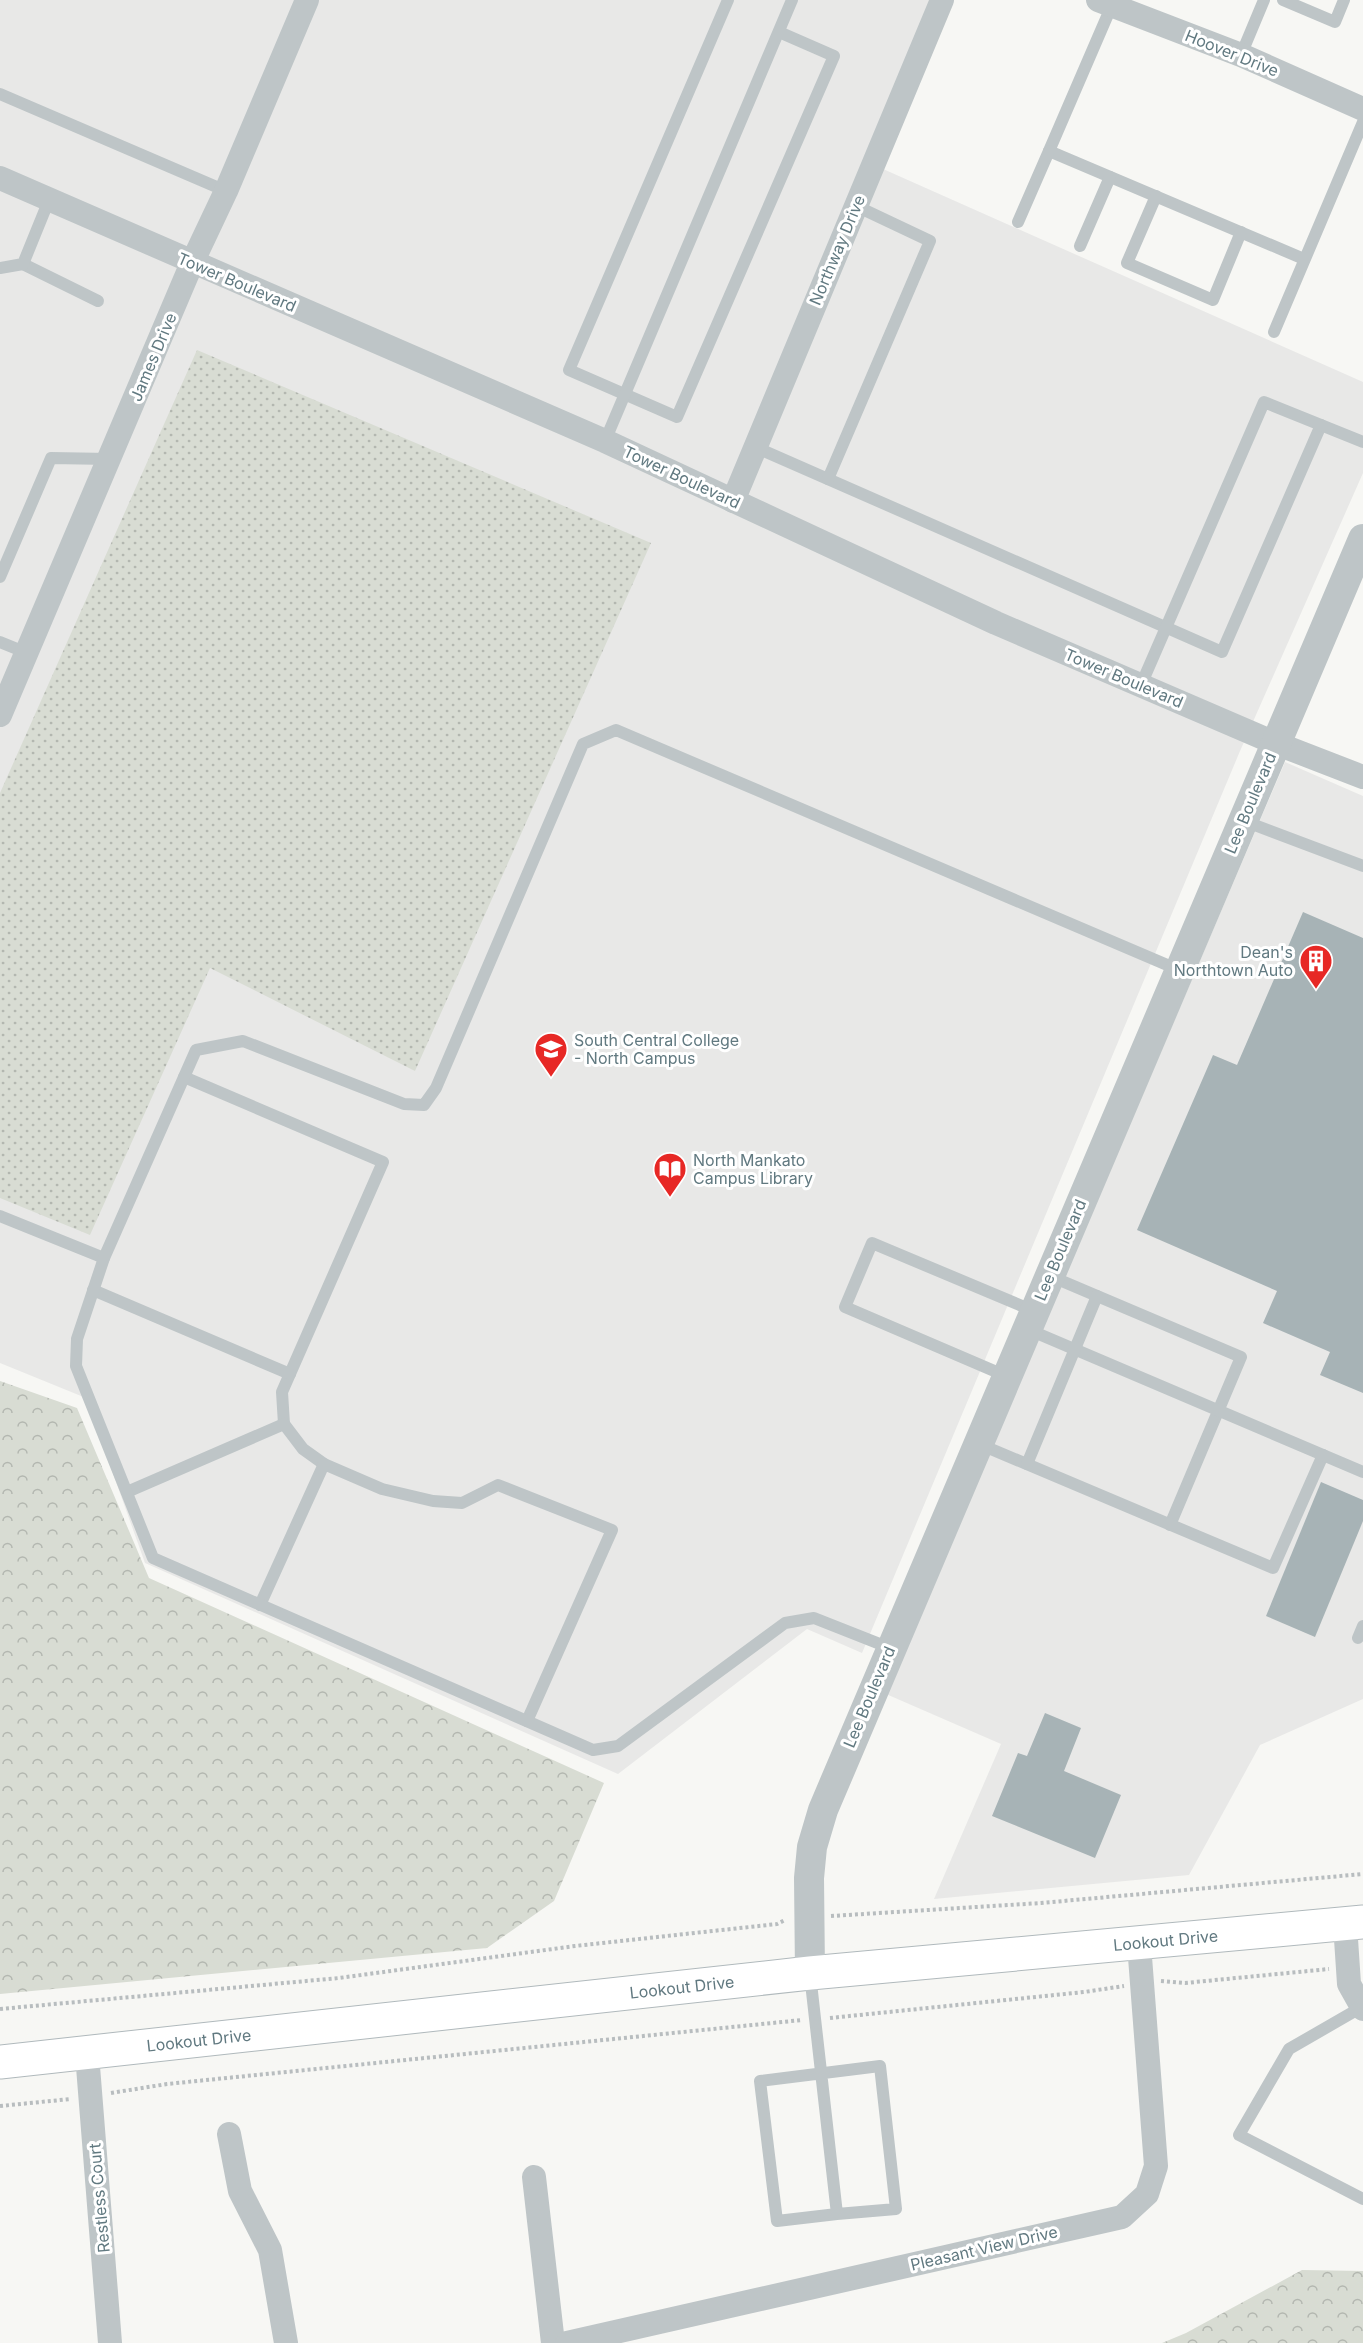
<svg xmlns="http://www.w3.org/2000/svg" width="1363" height="2343" font-family="Inter,sans-serif">
  <style>
    .built { fill: #e8e8e7 }
    .grass { fill: url(#grass-dots) }
    .forest { fill: url(#forest-crowns) }
    .building { fill: #a7b3b6 }
    .lines { fill: none; stroke-linecap: round; stroke-linejoin: round }
    .secondary-casing { stroke: #b0b9bc; stroke-width: 35 }
    .path { stroke: #b8bdbf; stroke-width: 4; stroke-dasharray: 3 3; stroke-linecap: butt }
    .service { stroke: #bec5c7; stroke-width: 12 }
    .minor { stroke: #bec5c7; stroke-width: 24 }
    .tertiary { stroke: #bec5c7; stroke-width: 30 }
    .secondary { stroke: #fff; stroke-width: 33 }
    .labels { text-anchor: middle; stroke-width: 6; stroke-linejoin: round; paint-order: stroke }
    .street-label { font-size: 16px; fill: #617980; stroke: #fff }
    .poi-label { font-size: 16px; fill: #617980; stroke: #fff; text-anchor: start }
  </style>
  <defs>
    <pattern id="grass-dots" width="8" height="8" patternUnits="userSpaceOnUse" patternTransform="scale(1.5)"><rect width="8" height="8" fill="#d8dcd3"/><path d="M2 2h.1M6 6h.1" fill="none" stroke="#b3b7b0" stroke-width="1.8" stroke-linecap="round"/></pattern>
    <pattern id="forest-crowns" width="20" height="18" patternUnits="userSpaceOnUse" patternTransform="scale(1.5)"><rect width="20" height="18" fill="#d8dcd3"/><path d="M2 6a3 3 0 1 1 6 0M12 15a3 3 0 1 1 6 0" fill="none" stroke="#b3b7b0"/></pattern>
  </defs>
  <rect width="100%" height="100%" fill="#f7f7f4"/>
  <!-- built -->
  <g class="built">
    <polygon points="0,0 936,0 865,161 1363,382 1363,473 1240,751 862,1653 807,1629 618,1774 145,1563 86,1398 0,1363"/>
    <polygon points="1285,762 1363,796 1363,1699 1260,1745 1189,1875 934,1899 1001,1744 886,1694"/>
  </g>
  <!-- grass -->
  <polygon class="grass" points="197,350 651,543 415,1071 210,968 90,1235 0,1198 0,793"/>
  <!-- forest -->
  <g class="forest">
    <polygon points="0,1381 77,1408 149,1578 604,1783 554,1901 487,1948 0,1994"/>
    <polygon points="1302,2270 1363,2271 1363,2343 1162,2343 1186,2333"/>
  </g>
  <!-- building -->
  <g class="building">
    <polygon points="1303,912 1363,938 1363,1393 1320,1375 1330,1352 1263,1323 1277,1291 1137,1230 1213,1055 1237,1065"/>
    <polygon points="1321,1482 1363,1500 1363,1521 1315,1637 1266,1616"/>
    <polygon points="1045,1713 1081,1728 1064,1771 1121,1795 1095,1858 992,1816 1018,1753 1027,1756"/>
  </g>
  <g class="lines">
    <!-- secondary casing -->
    <g class="secondary-casing">
      <g id="secondary">
        <path id="s1" d="M0,2062L810,1973L1363,1922"/>
      </g>
    </g>
    <!-- path -->
    <g class="path">
      <polyline points="831,1916 1041,1903 1363,1874"/>
      <polyline points="1161,1981 1185,1983 1329,1969"/>
      <polyline points="0,2009 339,1978 575,1946 777,1924 785,1920"/>
      <polyline points="830,2018 1084,1992 1124,1986"/>
      <polyline points="111,2093 167,2084 802,2020"/>
      <polyline points="0,2106 71,2099"/>
    </g>
    <!-- service -->
    <g class="service">
      <polyline points="728,0 569,370 677,417 834,56 779,32"/>
      <polyline points="1283,0 1335,22 1344,0"/>
      <polyline points="1112,5 1049,151 1304,259"/>
      <polyline points="1241,55 1264,0"/>
      <polyline points="0,94 226,191"/>
      <polyline points="1156,196 1127,263 1213,300 1241,232"/>
      <polyline points="1018,222 1049,151"/>
      <polyline points="1080,246 1110,177"/>
      <polyline points="23,264 98,301"/>
      <polyline points="0,268 23,264 49,200"/>
      <polyline points="1274,332 1363,122"/>
      <polyline points="605,441 792,0"/>
      <polyline points="755,447 1222,652 1321,425"/>
      <polyline points="828,479 930,241 856,206"/>
      <polyline points="0,577 51,458 110,459"/>
      <polyline points="0,642 27,653"/>
      <polyline points="1141,685 1264,402 1363,442"/>
      <polyline points="1244,821 1363,866"/>
      <polyline points="184,1077 383,1162 282,1392 284,1424"/>
      <polyline points="0,1216 104,1258"/>
      <polyline points="1050,1276 1241,1357 1170,1525"/>
      <polyline points="93,1290 290,1374"/>
      <polyline points="1006,1376 845,1307 872,1243 1034,1311"/>
      <polyline points="979,1444 1273,1568 1323,1455 1027,1329"/>
      <polyline points="1323,1455 1363,1472"/>
      <polyline points="1027,1464 1097,1296"/>
      <polyline points="127,1492 284,1424 303,1449 324,1464"/>
      <polyline points="260,1605 324,1464 382,1489 433,1501 462,1503 498,1485 612,1530 527,1721"/>
      <polyline points="1358,1638 1363,1626"/>
      <polyline points="890,1648 814,1618 785,1623 618,1746 593,1750 153,1558 76,1366 77,1339 104,1258 196,1050 243,1041 404,1104 424,1105 436,1088 583,744 616,730 1179,970"/>
      <polyline points="810,1974 837,2214 896,2209 880,2066 760,2081 777,2221 837,2214"/>
      <polyline points="1362,2007 1289,2049 1239,2135 1363,2199"/>
    </g>
    <!-- minor -->
    <g class="minor">
      <polyline points="1098,0 1241,55 1363,109"/>
      <polyline points="0,178 605,441 996,623 1275,743 1363,777"/>
      <polyline points="733,501 942,0"/>
      <polyline points="0,715 192,263 226,191 307,0"/>
      <polyline points="1345,1924 1349,1984 1363,2009"/>
      <polyline points="87,2054 110,2343"/>
      <polyline points="229,2134 240,2191 270,2250 286,2343"/>
      <polyline points="534,2177 553,2343"/>
      <polyline points="567,2343 1122,2217 1147,2194 1156,2166 1139,1944"/>
    </g>
    <!-- tertiary -->
    <polyline class="tertiary" points="810,1973 809,1878 812,1847 823,1810 1363,539"/>
    <!-- secondary -->
    <use href="#secondary" class="secondary"/>
  </g>
  <!-- icons -->
  <defs>
    <g id="building-pin" transform="scale(1.725)"><path d="M0 17L-7.5 6A9.5 9.5 0 1 1 7.5 6Z" fill="#e72825" stroke="#fff"/><path d="M-4-6H4V6H1V3H-1V6H-4ZM-2.5-4.3h1.7v1.8h-1.7ZM.8-4.3h1.7v1.8H.8ZM-2.5-1h1.7V.8h-1.7ZM.8-1h1.7V.8H.8Z" fill="#fff"/></g>
    <g id="university-pin" transform="scale(1.725)"><path d="M0 17L-7.5 6A9.5 9.5 0 1 1 7.5 6Z" fill="#e72825" stroke="#fff"/><path d="M0-5L7-2L0 1L-7-2ZM-4 1L0 2.5L4 1V4Q0 6-4 4Z" fill="#fff"/></g>
    <g id="library-pin" transform="scale(1.725)"><path d="M0 17L-7.5 6A9.5 9.5 0 1 1 7.5 6Z" fill="#e72825" stroke="#fff"/><path d="M-6-4Q-3-5.5-.7-3.5V5Q-3 3-6 4ZM6-4Q3-5.5 .7-3.5V5Q3 3 6 4Z" fill="#fff"/></g>
  </defs>
  <g fill-rule="evenodd">
    <use href="#building-pin" x="1316" y="961"/>
    <use href="#university-pin" x="551" y="1049"/>
    <use href="#library-pin" x="670" y="1169"/>
  </g>
  <g class="labels">
    <!-- street labels -->
    <g class="street-label">
      <text transform="translate(1232 53) rotate(22)" y="6">Hoover Drive</text>
      <text transform="translate(837 250) rotate(-67)" y="6">Northway Drive</text>
      <text transform="translate(237 282) rotate(23)" y="6">Tower Boulevard</text>
      <text transform="translate(153 357) rotate(-67)" y="6">James Drive</text>
      <text transform="translate(682 477) rotate(25)" y="6">Tower Boulevard</text>
      <text transform="translate(1124 678) rotate(23)" y="6">Tower Boulevard</text>
      <text transform="translate(1250 803) rotate(-67)" y="6">Lee Boulevard</text>
      <text transform="translate(1060 1250) rotate(-67)" y="6">Lee Boulevard</text>
      <text transform="translate(869 1697) rotate(-67)" y="6">Lee Boulevard</text>
      <text dy="6" stroke="none"><textPath href="#s1" startOffset="1172">Lookout Drive</textPath></text>
      <text dy="6" stroke="none"><textPath href="#s1" startOffset="686">Lookout Drive</textPath></text>
      <text dy="6" stroke="none"><textPath href="#s1" startOffset="200">Lookout Drive</textPath></text>
      <text transform="translate(99 2198) rotate(-95)" y="6">Restless Court</text>
      <text transform="translate(984 2248) rotate(-13)" y="6">Pleasant View Drive</text>
    </g>
    <!-- poi labels -->
    <g class="poi-label">
      <text x="1293" y="958" text-anchor="end">Dean's<tspan x="1293" dy="18">Northtown Auto</tspan></text>
      <text x="574" y="1046">South Central College<tspan x="574" dy="18">- North Campus</tspan></text>
      <text x="693" y="1166">North Mankato<tspan x="693" dy="18">Campus Library</tspan></text>
    </g>
  </g>
</svg>
